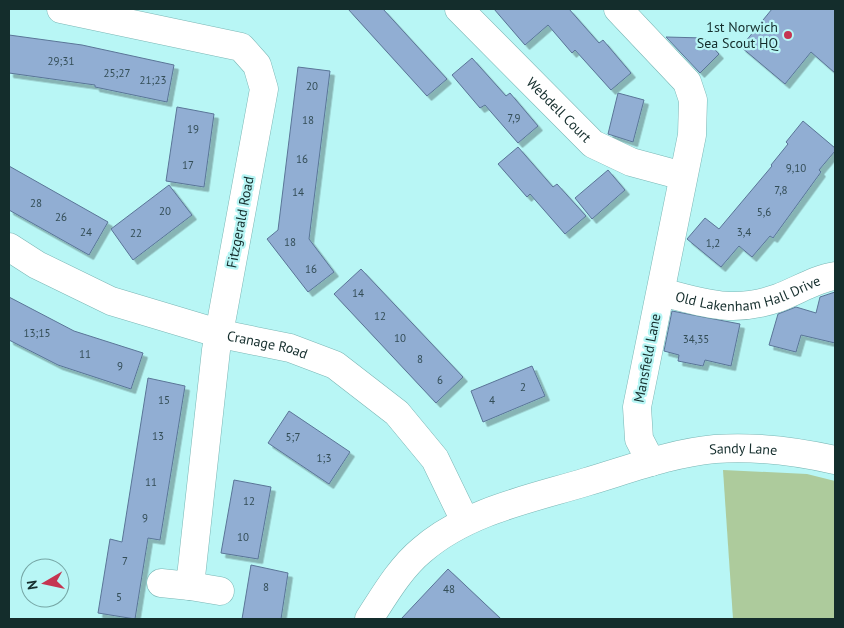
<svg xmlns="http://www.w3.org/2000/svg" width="844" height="628" font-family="'PT Sans',sans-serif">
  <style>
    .green { fill: #adcb9c }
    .building { fill: #91aed3; stroke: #5a7597; filter: url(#shadow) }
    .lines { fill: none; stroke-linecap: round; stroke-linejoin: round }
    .minor-casing { stroke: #7ab6b5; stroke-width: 29 }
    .minor { stroke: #fff; stroke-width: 28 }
    .poi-dot { fill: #c53551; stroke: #b8f6f5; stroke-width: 2 }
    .labels { text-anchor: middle; stroke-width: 4.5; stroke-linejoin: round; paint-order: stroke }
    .number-label { font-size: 11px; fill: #334d56 }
    .poi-label { font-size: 14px; fill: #142d2c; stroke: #b8f6f5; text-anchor: end }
    .street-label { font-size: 14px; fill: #142d2c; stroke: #b8f6f5 }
  </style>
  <defs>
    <filter id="shadow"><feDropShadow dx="4.5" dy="4.5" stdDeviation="0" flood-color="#0004"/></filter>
  </defs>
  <rect width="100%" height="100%" fill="#b8f6f5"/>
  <!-- green -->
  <polygon class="green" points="723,470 807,474 835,481 835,619 733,619"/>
  <!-- building -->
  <g class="building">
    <polygon points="348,9 383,9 447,79 427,96"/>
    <polygon points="494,9 569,9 599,43 603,40 631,73 611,90 575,50 572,53 548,25 525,45"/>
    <polygon points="772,9 835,9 835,73 811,52 785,84 741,47"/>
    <polygon points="9,35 82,45 174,65 167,102 95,87 95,85 9,73"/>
    <polygon points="666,37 704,38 719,54 700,73"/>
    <polygon points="472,58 506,96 510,93 538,126 518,143 485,105 480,108 452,75"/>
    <polygon points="298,67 330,71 309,239 334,272 308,292 267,239 278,230"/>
    <polygon points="618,93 644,100 633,142 608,134"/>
    <polygon points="177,107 214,114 204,187 166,181"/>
    <polygon points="803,121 835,148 835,151 819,170 821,172 773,238 770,236 752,257 739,246 721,267 687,239 705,218 719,229 772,166 771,165 788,144 786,142"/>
    <polygon points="518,147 553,187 557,184 586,216 565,234 530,194 527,197 498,164"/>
    <polygon points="9,166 108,222 89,255 9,210"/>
    <polygon points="608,170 625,190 592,219 575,198"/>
    <polygon points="169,185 192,215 133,260 111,229"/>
    <polygon points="361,269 463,377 436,403 334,294"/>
    <polygon points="835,292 835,343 801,335 796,352 769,345 778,314 796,307 816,313 820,297"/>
    <polygon points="9,297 74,331 143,353 131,389 58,365 9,340"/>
    <polygon points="672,311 740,324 731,366 705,360 703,366 678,361 679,355 664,351"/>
    <polygon points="532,366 545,396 483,422 471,391"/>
    <polygon points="148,378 185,386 160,540 148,538 135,619 98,613 110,539 122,542"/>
    <polygon points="289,411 350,452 329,484 268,443"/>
    <polygon points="234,480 271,487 258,559 221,553"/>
    <polygon points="251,565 288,573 281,619 242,619"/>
    <polygon points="448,569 501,619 401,619"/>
  </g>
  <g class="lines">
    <!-- minor casing -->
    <g class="minor-casing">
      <g id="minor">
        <polyline points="61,9 241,47 257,65 264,89 216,350 190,586 161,583"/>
        <path id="s1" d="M459,9L593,144L631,162L683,176"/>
        <polyline points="618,9 687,82 693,100 692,135 637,407 639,439 651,462"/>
        <path id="s2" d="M9,247L37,265L111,301L221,334L290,348L335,365L397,413L435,459L465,521"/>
        <path id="s3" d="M661,292C705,303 732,314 778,298C797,291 815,279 835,276"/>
        <polyline points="190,586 220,591"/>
        <path id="s4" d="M369,619C384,596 400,568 422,550C467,511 530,499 586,482C627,470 671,453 715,449C756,446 795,451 835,460"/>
      </g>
    </g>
    <!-- minor -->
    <use href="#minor" class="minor"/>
  </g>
  <!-- markers -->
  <circle class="poi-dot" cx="788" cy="35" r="5"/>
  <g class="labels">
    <!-- number labels -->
    <g class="number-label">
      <text x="61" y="65">29;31</text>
      <text x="117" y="77">25;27</text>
      <text x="153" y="84">21;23</text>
      <text x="312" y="90">20</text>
      <text x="514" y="122">7,9</text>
      <text x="308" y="124">18</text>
      <text x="193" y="133">19</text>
      <text x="302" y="163">16</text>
      <text x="188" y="169">17</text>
      <text x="796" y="172">9,10</text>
      <text x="781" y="194">7,8</text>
      <text x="298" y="196">14</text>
      <text x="36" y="207">28</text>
      <text x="165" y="215">20</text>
      <text x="764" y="216">5,6</text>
      <text x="61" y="221">26</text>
      <text x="86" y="236">24</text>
      <text x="744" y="236">3,4</text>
      <text x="136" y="237">22</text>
      <text x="290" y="246">18</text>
      <text x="713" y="247">1,2</text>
      <text x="311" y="273">16</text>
      <text x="358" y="297">14</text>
      <text x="380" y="320">12</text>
      <text x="37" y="337">13;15</text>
      <text x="400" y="342">10</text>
      <text x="696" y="343">34,35</text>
      <text x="85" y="358">11</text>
      <text x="420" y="363">8</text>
      <text x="120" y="370">9</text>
      <text x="440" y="384">6</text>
      <text x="523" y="391">2</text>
      <text x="164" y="404">15</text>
      <text x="492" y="404">4</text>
      <text x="158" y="440">13</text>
      <text x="293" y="441">5;7</text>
      <text x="324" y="462">1;3</text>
      <text x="151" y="486">11</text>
      <text x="249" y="505">12</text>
      <text x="145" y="522">9</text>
      <text x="243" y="541">10</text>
      <text x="125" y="565">7</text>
      <text x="266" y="591">8</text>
      <text x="449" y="593">48</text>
      <text x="119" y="601">5</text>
    </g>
    <!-- poi labels -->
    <g class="poi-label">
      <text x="778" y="32">1st Norwich<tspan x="778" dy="16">Sea Scout HQ</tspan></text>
    </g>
    <!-- street labels -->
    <g class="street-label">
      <text dy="5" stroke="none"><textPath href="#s1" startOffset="142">Webdell Court</textPath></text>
      <text transform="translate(240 222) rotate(-79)" y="5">Fitzgerald Road</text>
      <text dy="5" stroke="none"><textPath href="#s3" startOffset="90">Old Lakenham Hall Drive</textPath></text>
      <text dy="5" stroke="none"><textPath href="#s2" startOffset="278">Cranage Road</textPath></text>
      <text transform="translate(647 358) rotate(-79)" y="5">Mansfield Lane</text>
      <text dy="5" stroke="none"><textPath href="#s4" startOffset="428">Sandy Lane</textPath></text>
    </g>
  </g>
  <!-- border -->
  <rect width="844" height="628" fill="none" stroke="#142d2c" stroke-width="20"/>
  <!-- north arrow -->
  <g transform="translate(45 583) rotate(261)"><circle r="24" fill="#b8f6f5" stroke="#76a6a5"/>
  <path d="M0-4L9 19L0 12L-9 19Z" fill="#c53551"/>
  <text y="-8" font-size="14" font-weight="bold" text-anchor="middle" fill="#142d2c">N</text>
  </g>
</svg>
